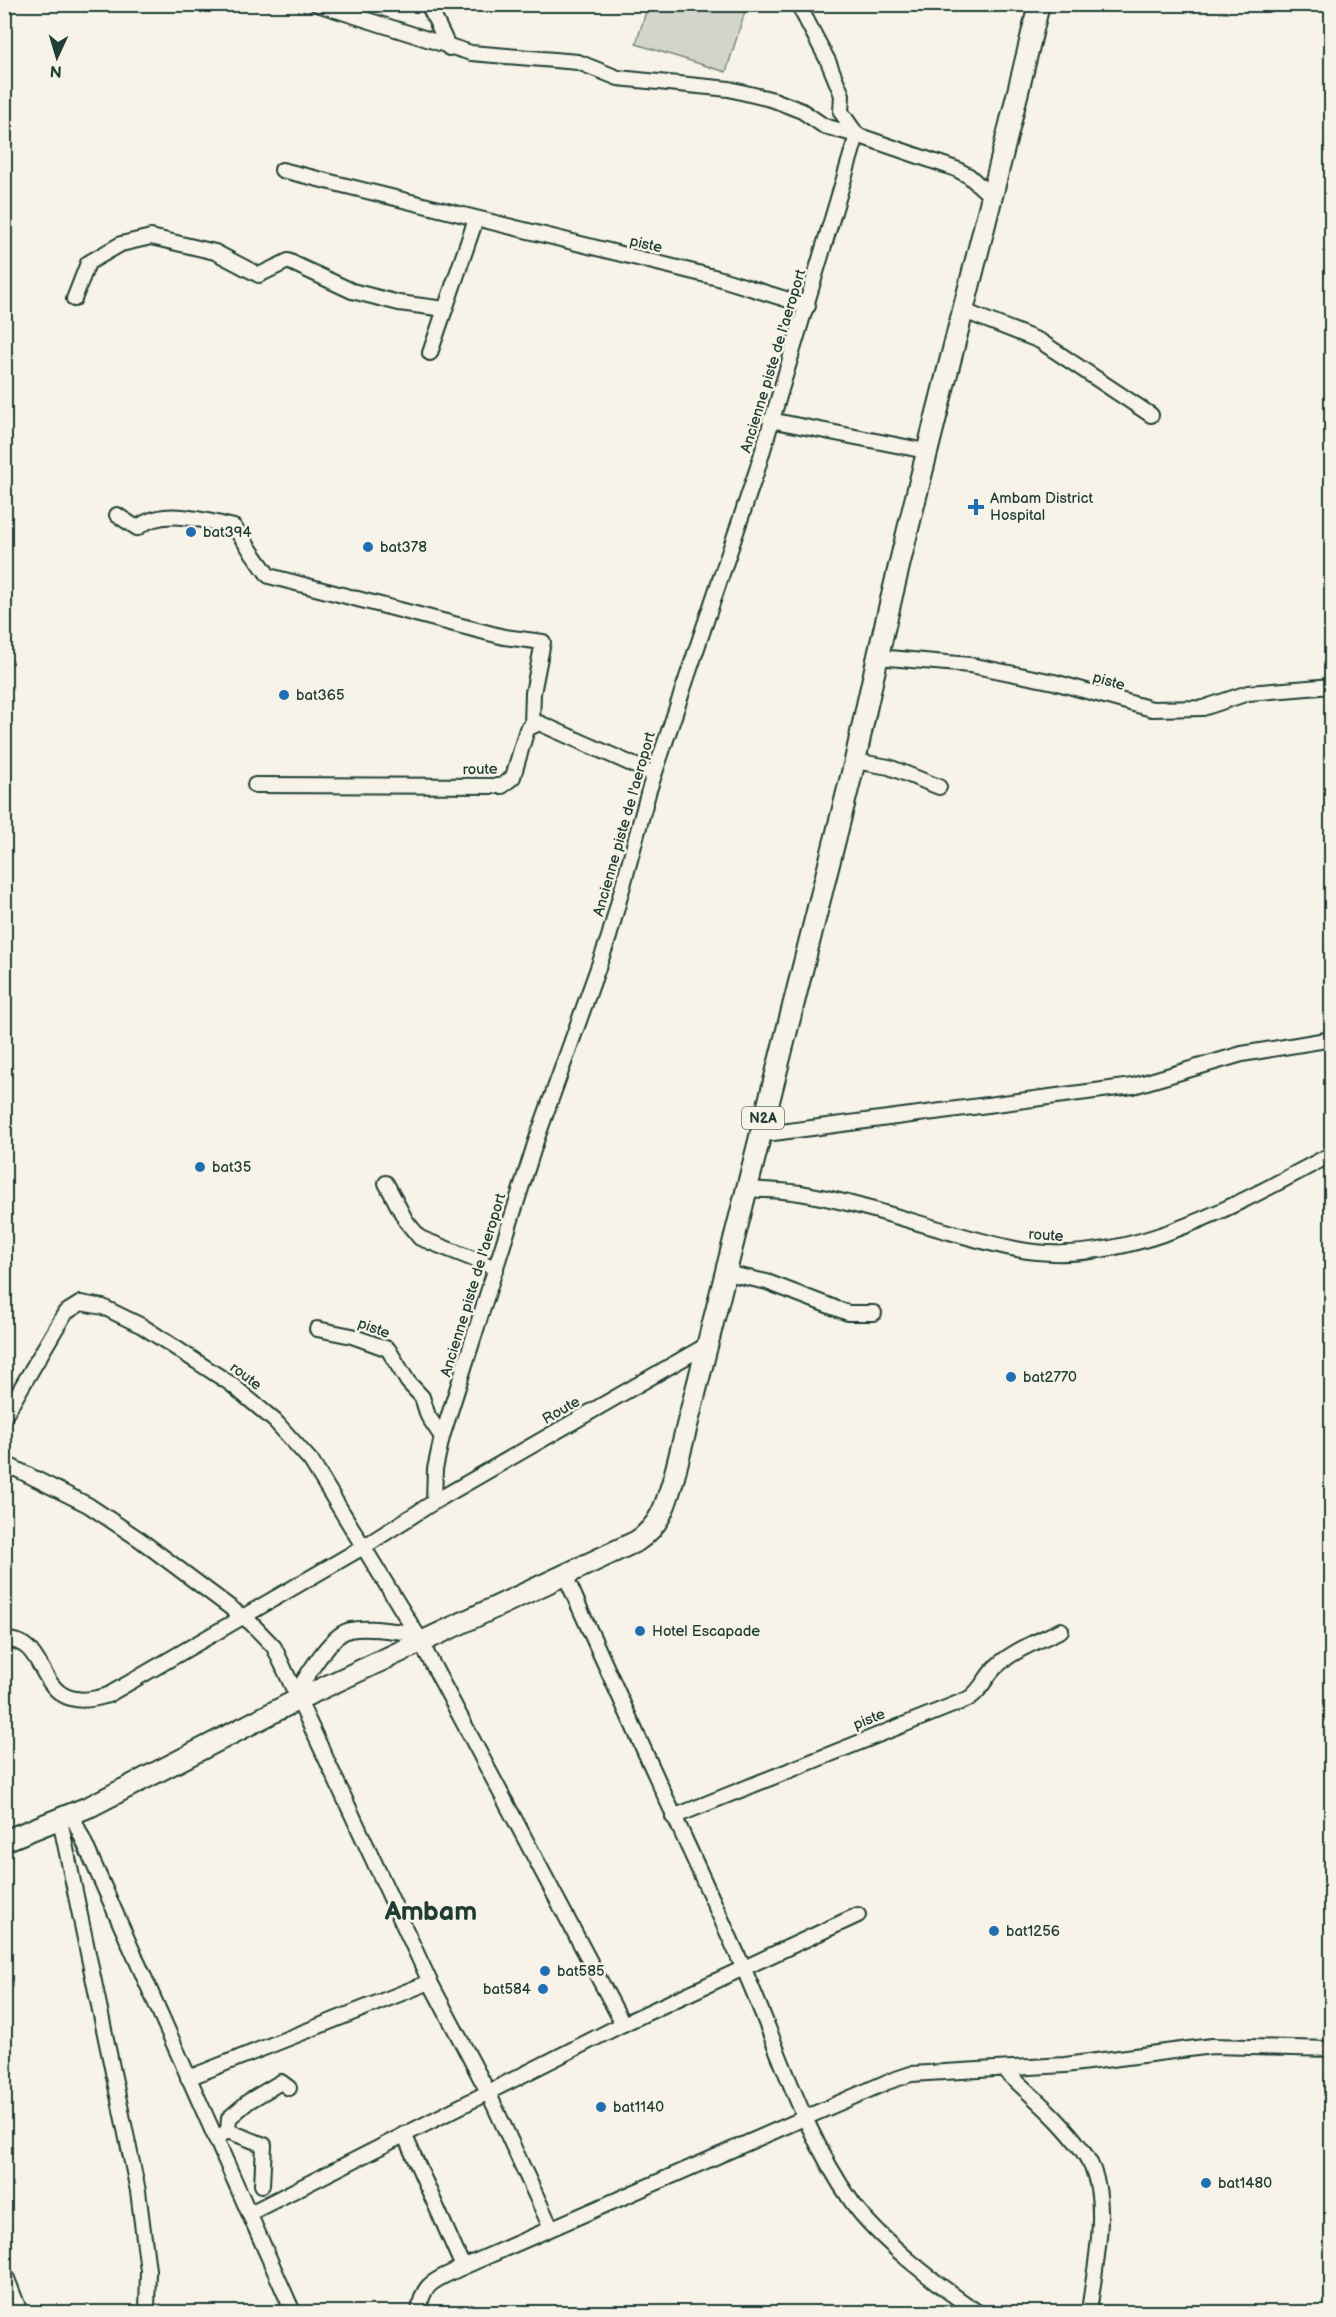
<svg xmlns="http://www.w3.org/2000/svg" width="1336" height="2317" font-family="'Balsamiq Sans',sans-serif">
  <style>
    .green { fill: #d3d5ca; stroke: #79897f; stroke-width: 1.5 }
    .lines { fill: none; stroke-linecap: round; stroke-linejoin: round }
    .minor-casing { stroke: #1f3d34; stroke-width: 18 }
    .highway-casing { stroke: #1f3d34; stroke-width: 24 }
    .minor { stroke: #f7f3e8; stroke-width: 14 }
    .highway { stroke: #f7f3e8; stroke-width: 20 }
    .poi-dot { fill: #1f6fb2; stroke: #f7f3e8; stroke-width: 2 }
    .labels { text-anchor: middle; stroke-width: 5; stroke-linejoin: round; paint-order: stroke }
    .shield { fill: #f7f3e8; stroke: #60746a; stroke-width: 1.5 }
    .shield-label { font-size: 14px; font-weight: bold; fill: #1f3d34 }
    .street-label { font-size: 15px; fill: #1f3d34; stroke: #f7f3e8 }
    .poi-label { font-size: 15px; fill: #1f3d34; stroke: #f7f3e8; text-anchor: start }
    .town-label { font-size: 27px; font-weight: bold; fill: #1f3d34; stroke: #f7f3e8 }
  </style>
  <rect width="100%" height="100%" fill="#f7f3e8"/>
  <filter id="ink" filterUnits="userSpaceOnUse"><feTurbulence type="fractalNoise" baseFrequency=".0167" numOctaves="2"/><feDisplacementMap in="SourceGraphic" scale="12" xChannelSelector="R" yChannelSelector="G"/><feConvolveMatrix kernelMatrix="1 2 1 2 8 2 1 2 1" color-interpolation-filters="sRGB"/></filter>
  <g filter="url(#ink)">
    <!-- green -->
    <polygon class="green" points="648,5 747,5 726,72 636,44"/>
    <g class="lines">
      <!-- minor casing -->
      <g class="minor-casing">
        <g id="minor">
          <polyline points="317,4 471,53 578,62 618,78 729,89 774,100 802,111 824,126 857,135"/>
          <polyline points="428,4 449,48"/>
          <polyline points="798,4 828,61 842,95 841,112 857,135"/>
          <polyline points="282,170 718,278 808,306"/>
          <polyline points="74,299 88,263 121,244 151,237 215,252 259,275 288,261 352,291 399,303 445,309"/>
          <polyline points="964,311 1040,341 1151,415"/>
          <polyline points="430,353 476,219"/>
          <polyline points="770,420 926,451"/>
          <path d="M117,515L137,528C163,507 203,520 234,527L269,576L504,637L543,642L533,693L532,724"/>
          <polyline points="877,657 970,665 1054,682 1152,709 1203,708 1248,693 1332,686"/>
          <polyline points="855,761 889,767 939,787"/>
          <polyline points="255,785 502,786 513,777 527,729 539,723 654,774"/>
          <polyline points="758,1135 1133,1086 1242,1054 1332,1039"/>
          <polyline points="386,1183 406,1221 420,1238 496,1268"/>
          <path d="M745,1189C763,1190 782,1190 800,1193C873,1205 943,1234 1016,1249C1124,1271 1239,1203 1332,1154"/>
          <polyline points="726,1273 767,1282 848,1313 874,1313"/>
          <polyline points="317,1329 352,1336 388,1349 408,1382 422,1397 428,1416 442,1437"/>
          <polyline points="4,1417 65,1313 81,1303 103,1307 142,1326 231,1384 275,1421 311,1461 416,1633 623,2024"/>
          <polyline points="4,1463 88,1505 139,1539 251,1623 274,1647 430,1982 488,2092 551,2228"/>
          <polyline points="434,1502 705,1346"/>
          <path d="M565,1575C623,1706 684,1836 743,1967C778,2046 802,2131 852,2202C879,2240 938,2285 977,2312"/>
          <path d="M4,1640C54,1637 31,1720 108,1695L365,1546L434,1502L435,1469L442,1437L536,1141L609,937L649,790L757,470L857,135L956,169L969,176L993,198"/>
          <path d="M295,1694C307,1677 330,1634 350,1630C370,1626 395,1632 416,1633"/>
          <polyline points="72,1815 293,2312"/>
          <path d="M673,1817L968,1699C982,1691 986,1674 999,1664C1016,1649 1041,1640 1061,1630"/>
          <polyline points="60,1820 138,2191 148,2270 147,2312"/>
          <path d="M1004,2070C1032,2096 1074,2131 1091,2165C1110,2205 1094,2270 1089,2312"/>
          <polyline points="188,2078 430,1982"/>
          <polyline points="228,2131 264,2145 262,2185"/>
          <polyline points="404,2134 463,2267"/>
          <polyline points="216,2138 228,2131 229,2118 249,2101 281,2082 289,2088"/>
          <polyline points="250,2213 623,2024 858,1915"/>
          <polyline points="4,2271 20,2312"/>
          <path d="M419,2312C422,2281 437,2280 463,2267L887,2082L911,2074L1065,2065L1212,2046L1332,2049"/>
        </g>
      </g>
      <!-- highway casing -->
      <g class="highway-casing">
        <path id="highway" d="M4,1841L91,1806L297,1700L637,1541C661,1525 666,1504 674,1477L855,761C908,507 980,257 1039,4"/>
      </g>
      <!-- minor -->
      <use href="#minor" class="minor"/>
      <!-- highway -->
      <use href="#highway" class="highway"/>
    </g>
  </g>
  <!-- markers -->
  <g class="poi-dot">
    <path d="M973 498h6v6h6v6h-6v6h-6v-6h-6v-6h6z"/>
    <circle cx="191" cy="532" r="6"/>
    <circle cx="368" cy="547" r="6"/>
    <circle cx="284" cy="695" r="6"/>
    <circle cx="200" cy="1167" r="6"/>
    <circle cx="1011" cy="1377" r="6"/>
    <circle cx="640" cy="1631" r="6"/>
    <circle cx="994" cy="1931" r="6"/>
    <circle cx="545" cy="1971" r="6"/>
    <circle cx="543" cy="1989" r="6"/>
    <circle cx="601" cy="2107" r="6"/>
    <circle cx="1206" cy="2183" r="6"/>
  </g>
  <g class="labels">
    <!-- shield labels -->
    <rect class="shield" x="742" y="1107" width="42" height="22" rx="4.5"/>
    <g class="shield-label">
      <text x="763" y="1123">N2A</text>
    </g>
    <!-- street labels -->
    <g class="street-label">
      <text transform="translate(646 244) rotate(13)" y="5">piste</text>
      <text transform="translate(773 361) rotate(-73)" y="5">Ancienne piste de l'aeroport</text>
      <text transform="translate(1109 681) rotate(16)" y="5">piste</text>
      <text transform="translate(480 769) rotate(-1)" y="5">route</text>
      <text transform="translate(624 824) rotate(-74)" y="5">Ancienne piste de l'aeroport</text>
      <text transform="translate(1046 1235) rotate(4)" y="5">route</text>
      <text transform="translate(473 1285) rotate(-73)" y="5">Ancienne piste de l'aeroport</text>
      <text transform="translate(374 1328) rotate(20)" y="5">piste</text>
      <text transform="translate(246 1376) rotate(37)" y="5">route</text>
      <text transform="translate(561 1410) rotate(-30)" y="5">Route</text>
      <text transform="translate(869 1719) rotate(-22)" y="5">piste</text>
    </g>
    <!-- poi labels -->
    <g class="poi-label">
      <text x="990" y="503">Ambam District<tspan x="990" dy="17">Hospital</tspan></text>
      <text x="203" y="537">bat394</text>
      <text x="380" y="552">bat378</text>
      <text x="296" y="700">bat365</text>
      <text x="212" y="1172">bat35</text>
      <text x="1023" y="1382">bat2770</text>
      <text x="652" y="1636">Hotel Escapade</text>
      <text x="1006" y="1936">bat1256</text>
      <text x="557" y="1976">bat585</text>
      <text x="531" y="1994" text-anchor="end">bat584</text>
      <text x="613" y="2112">bat1140</text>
      <text x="1218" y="2188">bat1480</text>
    </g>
    <!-- town labels -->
    <g class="town-label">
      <text x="431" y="1920">Ambam</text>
    </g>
  </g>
  <!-- margin -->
  <rect width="1336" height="2317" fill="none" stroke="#f7f3e8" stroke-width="24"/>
  <rect x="12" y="12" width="1312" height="2293" fill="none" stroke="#1f3d34" stroke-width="2" filter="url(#ink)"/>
  <!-- north arrow -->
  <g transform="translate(57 57) rotate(184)" stroke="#f7f3e8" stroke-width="4.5" paint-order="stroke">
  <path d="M0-4.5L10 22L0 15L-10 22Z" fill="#1f3d34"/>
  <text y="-9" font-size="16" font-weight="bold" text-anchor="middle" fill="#1f3d34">N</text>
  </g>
</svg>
